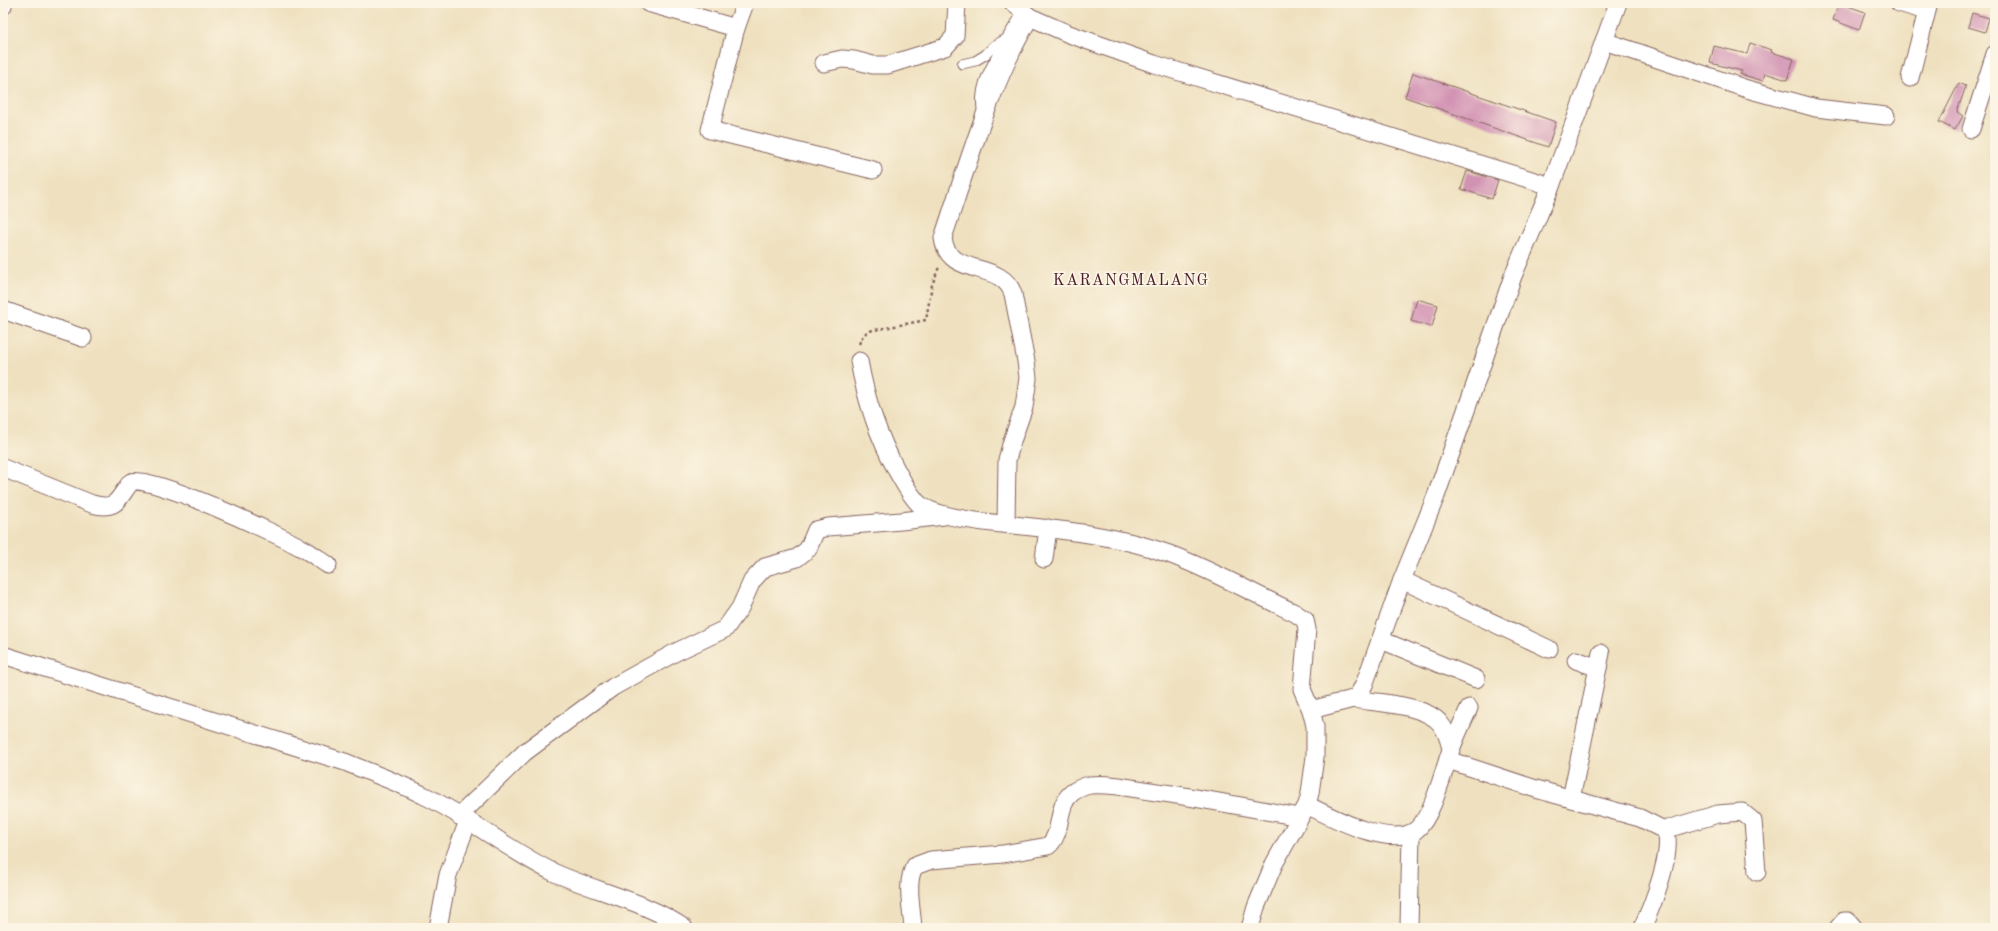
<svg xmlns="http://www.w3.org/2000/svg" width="1998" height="931" font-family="'Old Standard TT',serif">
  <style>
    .building { fill: #d293b3 }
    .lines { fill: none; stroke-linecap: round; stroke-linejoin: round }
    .service-casing { stroke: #84635f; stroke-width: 11 }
    .minor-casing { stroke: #84635f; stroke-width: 19 }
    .path { stroke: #84635f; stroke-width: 2.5; stroke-dasharray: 3 3; stroke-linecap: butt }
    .service { stroke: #fff; stroke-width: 9 }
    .minor { stroke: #fff; stroke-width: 17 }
    .labels { text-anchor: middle; stroke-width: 3.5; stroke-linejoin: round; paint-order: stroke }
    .quarter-label { font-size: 16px; letter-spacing: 1px; fill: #4a1f2b; stroke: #fcf5e5 }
  </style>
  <rect width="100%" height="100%" fill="#fcf5e5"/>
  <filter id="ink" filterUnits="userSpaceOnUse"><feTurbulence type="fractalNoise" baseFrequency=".025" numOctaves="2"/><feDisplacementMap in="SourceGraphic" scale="8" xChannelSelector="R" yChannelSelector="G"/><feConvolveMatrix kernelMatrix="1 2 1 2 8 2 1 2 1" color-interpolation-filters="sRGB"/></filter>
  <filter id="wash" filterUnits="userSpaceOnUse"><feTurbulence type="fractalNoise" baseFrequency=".012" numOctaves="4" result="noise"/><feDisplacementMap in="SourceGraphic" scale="16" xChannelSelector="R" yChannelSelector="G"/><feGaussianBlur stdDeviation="0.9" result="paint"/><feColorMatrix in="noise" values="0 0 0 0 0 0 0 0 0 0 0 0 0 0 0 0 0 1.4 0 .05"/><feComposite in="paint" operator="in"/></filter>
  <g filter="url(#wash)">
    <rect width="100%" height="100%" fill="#efe1c0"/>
    <g id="blocks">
      <!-- building -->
      <g class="building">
        <polygon points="1839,3 1865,12 1859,30 1833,20"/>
        <polygon points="1972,13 1989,18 1985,32 1968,27"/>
        <polygon points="1750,43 1772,50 1771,52 1794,59 1787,80 1765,73 1763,81 1740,74 1742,71 1710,63 1714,46 1747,54"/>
        <polygon points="1413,73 1556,122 1548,147 1405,97"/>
        <polygon points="1959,83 1966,86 1957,112 1963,116 1955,130 1939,122"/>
        <polygon points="1467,171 1498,180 1492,199 1461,189"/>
        <polygon points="1417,299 1438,305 1432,327 1411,321"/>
      </g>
    </g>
  </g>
  <g filter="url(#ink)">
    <use href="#blocks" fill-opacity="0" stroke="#84635f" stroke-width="1"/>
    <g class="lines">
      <!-- service casing -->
      <g class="service-casing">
        <g id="service">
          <polyline points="962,64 975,61 985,55 995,45 1006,39 1023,12"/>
          <path d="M983,114C976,86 993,64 1006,39"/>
        </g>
      </g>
      <!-- minor casing -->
      <g class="minor-casing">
        <g id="minor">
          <polyline points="648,3 736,28"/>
          <polyline points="745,3 736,28 710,130 873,170"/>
          <polyline points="1013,3 1030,17 1069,34 1154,64 1551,186"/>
          <polyline points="1899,3 1926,11"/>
          <polyline points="3,6 3,3"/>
          <polyline points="1604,41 1747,89 1816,108 1886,116"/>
          <polyline points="824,63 842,59 854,60 873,65 888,65 945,47 955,36 957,3"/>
          <polyline points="1910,78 1929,3"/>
          <polyline points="1971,129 1995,54"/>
          <polyline points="3,310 83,338"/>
          <path d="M859,361C866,400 878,436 897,471C903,482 910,495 919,504C937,518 989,523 1013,525C1065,530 1120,536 1169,554C1212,570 1254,594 1295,613L1305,620L1307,629L1302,689L1311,710L1315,726V757L1310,793L1307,805L1274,864L1256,907L1250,928"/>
          <path d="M3,468L92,504C118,511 117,499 131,482C150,474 277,534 300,547C310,552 319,559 328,565"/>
          <path d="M1006,524L1007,460L1012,441L1024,407L1028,378L1026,361L1013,294C1002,259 948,279 943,238C968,163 990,86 1030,17"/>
          <polyline points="1044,559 1048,528"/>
          <polyline points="1402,580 1549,649"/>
          <polyline points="1381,640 1476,679"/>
          <path d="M3,655L345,762C371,773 398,782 423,795C469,817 508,850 553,872C594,891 648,902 684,928"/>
          <polyline points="1576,660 1598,668"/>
          <path d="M1353,699C1377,703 1423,704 1440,723C1446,730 1449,740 1451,749"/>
          <polyline points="1311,710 1353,699 1358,695 1364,685 1402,580 1436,496 1513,276 1551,186 1618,3"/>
          <path d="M1448,760L1536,789L1640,818L1664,830C1677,845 1650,911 1642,928"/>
          <polyline points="1571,799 1601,653"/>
          <path d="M1307,805C1331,817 1391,849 1416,830C1433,817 1444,768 1452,747C1457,734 1463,721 1469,708"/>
          <polyline points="459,816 525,752 613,687 676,652 725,629 740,608 752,581 765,567 797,558 808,549 816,530 828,527 901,521 944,516"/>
          <polyline points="1664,830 1718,814 1742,812 1753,821 1757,872"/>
          <polyline points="438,928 448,875 468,821"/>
          <path d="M913,928C912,911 905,880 915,866L931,860L1003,854L1048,846C1064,833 1055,805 1073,792C1078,789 1084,786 1090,785C1110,783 1131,788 1150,791C1201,798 1250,808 1300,817"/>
          <polyline points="1409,928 1411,833"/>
          <polyline points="1838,928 1844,921 1848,921 1854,928"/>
        </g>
      </g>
      <!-- path -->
      <polyline class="path" points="859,344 863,335 869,331 926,320 932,285 939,267"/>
      <!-- service -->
      <use href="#service" class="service"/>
      <!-- minor -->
      <use href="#minor" class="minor"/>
    </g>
  </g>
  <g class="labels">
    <!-- quarter labels -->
    <g class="quarter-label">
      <text x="1131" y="285">KARANGMALANG</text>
    </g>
  </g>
  <!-- margin -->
  <rect width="1998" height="931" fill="none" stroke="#fcf5e5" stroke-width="16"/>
</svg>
